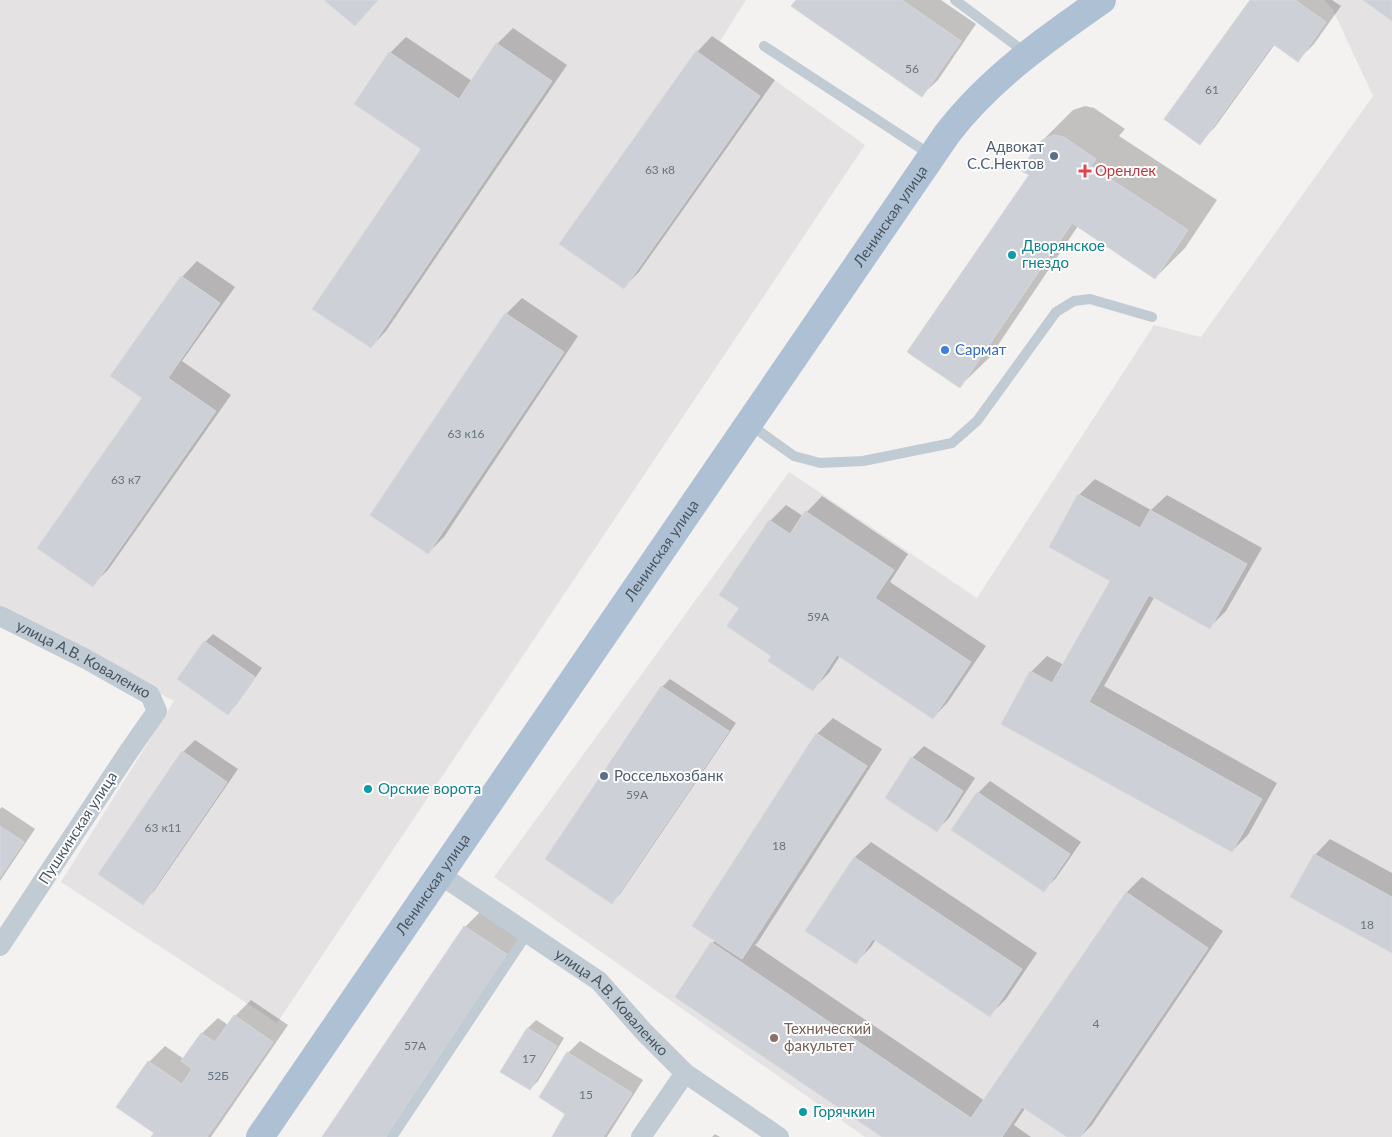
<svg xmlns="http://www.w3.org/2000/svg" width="1392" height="1137" font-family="Lato,sans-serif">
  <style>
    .education { fill: #e5e2e3 }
    .shadow { fill: #0003 }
    .building { fill: #cdd0d6; stroke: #d5d7dd }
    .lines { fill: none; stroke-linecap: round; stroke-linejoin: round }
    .service { stroke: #c1cbd4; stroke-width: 10 }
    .minor { stroke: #c1cbd4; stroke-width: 20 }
    .primary { stroke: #aec0d3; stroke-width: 28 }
    .service-dot { fill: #5c6f8a; stroke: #fff; stroke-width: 2 }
    .health-dot { fill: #e0444e; stroke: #fff; stroke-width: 2 }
    .culture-dot { fill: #0f9aa8; stroke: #fff; stroke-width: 2 }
    .shop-dot { fill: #3f7fe0; stroke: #fff; stroke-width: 2 }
    .education-dot { fill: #8d6e63; stroke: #fff; stroke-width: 2 }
    .labels { text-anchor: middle; stroke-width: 4; stroke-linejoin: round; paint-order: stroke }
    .number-label { font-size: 12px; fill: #68737e }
    .service-label { font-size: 15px; fill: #4e5e75; stroke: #fff; text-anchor: end }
    .health-label { font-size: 15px; fill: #be3a42; stroke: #fff; text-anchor: start }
    .street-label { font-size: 15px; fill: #475461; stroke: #fff }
    .culture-label { font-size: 15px; fill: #0d838f; stroke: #fff; text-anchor: start }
    .shop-label { font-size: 15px; fill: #366cbe; stroke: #fff; text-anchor: start }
    .education-label { font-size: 15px; fill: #785e54; stroke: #fff; text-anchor: start }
  </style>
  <rect width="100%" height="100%" fill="#f4f1f1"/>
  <!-- education -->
  <g class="education">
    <polygon points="0,0 746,0 720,41 865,145 277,1023 61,882 174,701 0,609"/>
    <polygon points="1324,0 1392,0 1392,1137 865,1137 494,877 789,472 977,598 1154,325 1201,337 1373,96 1333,10"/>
  </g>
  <!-- shadow -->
  <g class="shadow">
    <polygon points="797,0 941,0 976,24 938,80 922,95"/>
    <polygon points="1252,0 1332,0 1341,6 1314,44 1298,60 1275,44 1215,127 1200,143"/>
    <polygon points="513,28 567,65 386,331 371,347 422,149 355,103 390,53 406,37 472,81 497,44"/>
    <polygon points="712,36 775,80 639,272 623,288 697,52"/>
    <polygon points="1085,106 1094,108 1125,129 1119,136 1217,200 1185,248 1155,278 1078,226 990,357 960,386 1043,140 1073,110"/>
    <polygon points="197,261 235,287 182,361 231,395 108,570 92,585 144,398 182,277"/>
    <polygon points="522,298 578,336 444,537 428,553 506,314"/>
    <polygon points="1095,479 1151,510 1167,495 1262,548 1226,611 1210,627 1155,596 1104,686 1277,783 1248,835 1232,851 1031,672 1047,656 1064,665 1111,580 1050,546 1079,495"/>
    <polygon points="822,496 908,554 890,582 986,646 948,702 933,718 840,656 829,673 813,689 773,655 741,608 721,595 770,521 786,505 803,516"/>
    <polygon points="213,634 262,668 236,705 228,713 205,642"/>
    <polygon points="670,679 736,723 620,894 612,902 547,858 662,687"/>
    <polygon points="833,718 882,749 758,942 755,945 985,1101 1126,893 1142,877 1223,931 1092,1125 1080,1137 1070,1137 1026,1107 1014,1125 1031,1137 884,1137 712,943 716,940 817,734"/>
    <polygon points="195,740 238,769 154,891 142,903 183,752"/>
    <polygon points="924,746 975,778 949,818 937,830 912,758"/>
    <polygon points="990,781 1081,842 1056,878 1044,890 978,793"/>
    <polygon points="2,807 35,829 0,881 0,809"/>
    <polygon points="1330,839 1392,873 1392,952 1315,855"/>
    <polygon points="871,842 1037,953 1006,999 990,1015 876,939 871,947 855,963 807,930 855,857"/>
    <polygon points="488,904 530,932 392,1137 324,1137 465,927"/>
    <polygon points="251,1000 288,1025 211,1137 153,1137 156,1133 118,1107 149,1062 165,1046 184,1059 202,1033 218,1018 228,1025 235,1016"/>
    <polygon points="536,1020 564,1038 538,1081 530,1089 528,1028"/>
    <polygon points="580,1041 643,1080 607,1137 553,1137 567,1113 568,1053"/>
    <polygon points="715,1134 720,1137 712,1137"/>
  </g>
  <!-- building -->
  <g class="building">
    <polygon points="324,0 378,0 355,26"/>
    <polygon points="796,0 902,0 961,41 922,97 791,6"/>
    <polygon points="1250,0 1295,0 1326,22 1298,62 1273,44 1200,145 1164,119"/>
    <polygon points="1363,0 1392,0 1392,21"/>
    <polygon points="496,43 552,81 371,348 312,309 421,149 354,104 389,52 459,99"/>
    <polygon points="696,51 760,96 624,289 559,244"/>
    <polygon points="1054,135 1064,137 1096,159 1091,166 1188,230 1155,279 1072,223 960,388 907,352 1029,175 1020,170 1042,140"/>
    <polygon points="181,276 220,303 168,378 216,411 93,587 37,548 142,398 110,376"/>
    <polygon points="505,313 564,352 428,554 370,515"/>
    <polygon points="1078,494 1140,528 1150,510 1247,564 1210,629 1149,595 1089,702 1262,799 1232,852 1001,724 1030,671 1052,683 1110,581 1049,547"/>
    <polygon points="805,511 894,570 875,598 971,662 933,719 837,655 813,691 768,661 771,656 727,626 739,608 719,595 769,520 790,534"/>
    <polygon points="204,641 255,677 228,715 177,679"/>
    <polygon points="661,686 729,731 612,904 545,859"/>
    <polygon points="816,733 867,766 742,959 692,926"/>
    <polygon points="182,751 227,782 143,905 98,874"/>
    <polygon points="911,757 963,791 937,832 885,798"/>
    <polygon points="977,792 1070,854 1044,892 951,830"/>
    <polygon points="0,826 24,842 0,877"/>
    <polygon points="1314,854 1392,897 1392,953 1290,897"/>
    <polygon points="854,857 1022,969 990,1017 873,939 856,964 805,931"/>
    <polygon points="1126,892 1208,948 1080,1137 1067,1137 1022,1107 1002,1137 882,1137 675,997 711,942 971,1118"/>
    <polygon points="464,926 508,955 386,1137 322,1137"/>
    <polygon points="234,1015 273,1042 207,1137 151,1137 154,1133 116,1107 148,1061 182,1084 192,1069 181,1061 201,1033 215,1042"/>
    <polygon points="527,1028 557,1046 530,1090 500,1072"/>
    <polygon points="567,1052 632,1093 603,1137 552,1137 565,1114 539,1097"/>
  </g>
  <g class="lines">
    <!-- service -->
    <g class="service">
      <polyline points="955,0 1026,53"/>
      <polyline points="764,46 931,155"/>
      <polyline points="749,424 794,456 820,463 863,461 952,443 977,421 1056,312 1074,301 1090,299 1152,317"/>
      <polyline points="392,1137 527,934"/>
    </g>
    <!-- minor -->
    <g class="minor">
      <path id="s1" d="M0,616L86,659L150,695L157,711L129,751L0,946"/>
      <path id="s2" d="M439,874L599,981L643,1031L685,1073L779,1137"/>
      <polyline points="641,1137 685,1073"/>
    </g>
    <!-- primary -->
    <path class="primary" id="s3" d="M260,1137L947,134C989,79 1046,39 1102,0"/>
  </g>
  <!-- markers -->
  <g class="service-dot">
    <circle cx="1054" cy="156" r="5"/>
    <circle cx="604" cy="776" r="5"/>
  </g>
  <path class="health-dot" d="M1082.5 163.5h5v5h5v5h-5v5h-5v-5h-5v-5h5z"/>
  <g class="culture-dot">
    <circle cx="1012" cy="255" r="5"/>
    <circle cx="368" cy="789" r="5"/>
    <circle cx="803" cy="1112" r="5"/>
  </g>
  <circle class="shop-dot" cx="945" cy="350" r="5"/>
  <circle class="education-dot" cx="774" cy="1038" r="5"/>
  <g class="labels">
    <!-- number labels -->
    <g class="number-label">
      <text x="912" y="73">56</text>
      <text x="1212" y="94">61</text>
      <text x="660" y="174">63 к8</text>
      <text x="466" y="438">63 к16</text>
      <text x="126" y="484">63 к7</text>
      <text x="818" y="621">59А</text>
      <text x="637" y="799">59А</text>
      <text x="163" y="832">63 к11</text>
      <text x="779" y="850">18</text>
      <text x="1367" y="929">18</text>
      <text x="1096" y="1028">4</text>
      <text x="415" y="1050">57А</text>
      <text x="529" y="1063">17</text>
      <text x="218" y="1080">52Б</text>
      <text x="586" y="1099">15</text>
    </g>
    <!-- service labels -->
    <g class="service-label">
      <text x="1044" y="152">Адвокат<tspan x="1044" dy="17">С.С.Нектов</tspan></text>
      <text x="614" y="781" text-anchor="start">Россельхозбанк</text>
    </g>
    <!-- health labels -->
    <g class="health-label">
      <text x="1095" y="176">Оренлек</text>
    </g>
    <!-- street labels -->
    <g class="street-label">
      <text dy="5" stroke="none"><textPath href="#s3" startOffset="1116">Ленинская улица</textPath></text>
      <text dy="5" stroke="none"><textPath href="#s3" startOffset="711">Ленинская улица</textPath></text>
      <text dy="5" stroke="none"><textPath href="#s1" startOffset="94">улица А.В. Коваленко</textPath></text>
      <text transform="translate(78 828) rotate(-57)" y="5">Пушкинская улица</text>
      <text dy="5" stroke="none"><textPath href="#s3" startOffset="306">Ленинская улица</textPath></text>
      <text dy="5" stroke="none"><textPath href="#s2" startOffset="216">улица А.В. Коваленко</textPath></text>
    </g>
    <!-- culture labels -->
    <g class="culture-label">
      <text x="1022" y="251">Дворянское<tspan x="1022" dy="17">гнездо</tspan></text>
      <text x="378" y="794">Орские ворота</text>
      <text x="813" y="1117">Горячкин</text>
    </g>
    <!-- shop labels -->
    <g class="shop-label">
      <text x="955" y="355">Сармат</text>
    </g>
    <!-- education labels -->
    <g class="education-label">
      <text x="784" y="1034">Технический<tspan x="784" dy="17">факультет</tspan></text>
    </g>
  </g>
</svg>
